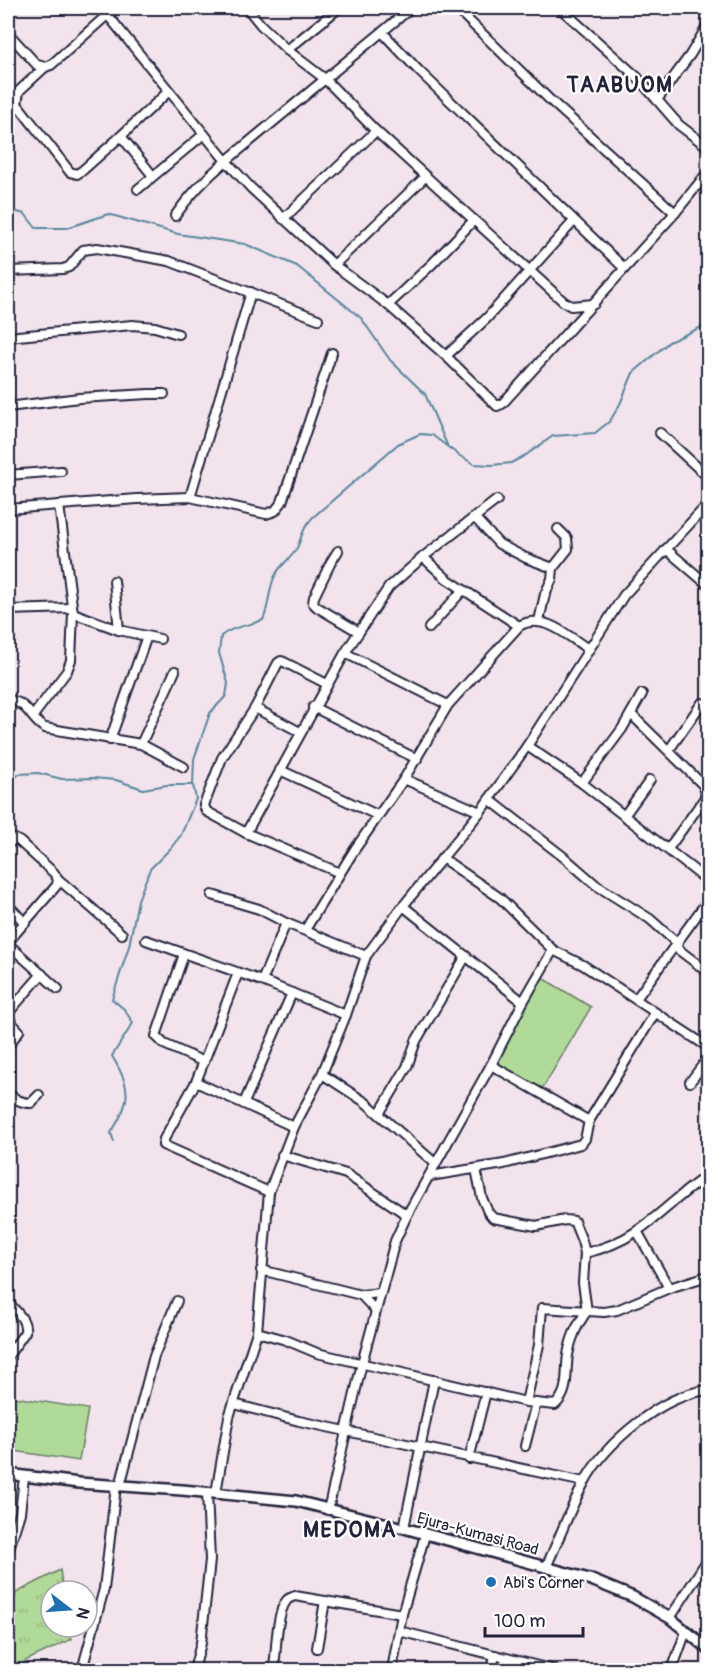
<svg xmlns="http://www.w3.org/2000/svg" width="716" height="1678" font-family="Pangolin,sans-serif">
  <style>
    .grass { fill: url(#grass-tufts); stroke: #697e69; stroke-width: 1.5 }
    .pitch { fill: #b0da97; stroke: #697e69; stroke-width: 1.5 }
    .lines { fill: none; stroke-linecap: round; stroke-linejoin: round }
    .stream { stroke: #59879c; stroke-width: 2 }
    .minor-casing { stroke: #22223b; stroke-width: 12 }
    .major-casing { stroke: #22223b; stroke-width: 14 }
    .minor { stroke: #fff; stroke-width: 8 }
    .major { stroke: #fff; stroke-width: 9 }
    .poi-dot { fill: #1f6fb2; stroke: #fff; stroke-width: 2 }
    .labels { text-anchor: middle; stroke-width: 4.5; stroke-linejoin: round; paint-order: stroke }
    .street-label { font-size: 16px; fill: #22223b; stroke: #fff }
    .poi-label { font-size: 16px; fill: #22223b; stroke: #fff; text-anchor: start }
    .district-label { font-size: 22px; font-weight: bold; letter-spacing: 1.5px; fill: #22223b; stroke: #fff }
  </style>
  <defs>
    <pattern id="grass-tufts" width="24" height="20" patternUnits="userSpaceOnUse" patternTransform="scale(1.5)"><rect width="24" height="20" fill="#b0da97"/><path d="M3 7l-1-3M5 7V3M7 7l1-3M15 17l-1-3M17 17v-4M19 17l1-3" fill="none" stroke="#97bb83"/></pattern>
  </defs>
  <rect width="100%" height="100%" fill="#f2e3ec"/>
  <filter id="ink" filterUnits="userSpaceOnUse"><feTurbulence type="fractalNoise" baseFrequency=".0167" numOctaves="2"/><feDisplacementMap in="SourceGraphic" scale="12" xChannelSelector="R" yChannelSelector="G"/><feConvolveMatrix kernelMatrix="1 2 1 2 8 2 1 2 1" color-interpolation-filters="sRGB"/></filter>
  <g filter="url(#ink)">
    <!-- grass -->
    <polygon class="grass" points="60,1570 63,1591 51,1591 51,1627 70,1627 72,1639 25,1661 23,1670 8,1670 8,1621 16,1593"/>
    <!-- pitch -->
    <g class="pitch">
      <polygon points="541,977 591,1007 541,1091 491,1061"/>
      <polygon points="8,1396 88,1409 79,1461 8,1450"/>
    </g>
    <g class="lines">
      <!-- stream -->
      <g class="stream">
        <polyline points="8,210 25,214 36,228 67,228 108,214 178,234 245,244 297,266 361,318 390,360 425,394 447,445"/>
        <polyline points="8,785 19,774 38,773 62,779 93,778 116,780 143,789 167,785 193,785"/>
        <path d="M114,1142L111,1133C131,1100 132,1090 112,1056L133,1023L124,1009L112,999L129,946L138,900L150,869L170,849L181,835L196,799L193,785L194,759L210,713L226,696L228,683L219,653L221,636C233,626 248,626 263,620C270,605 268,587 276,574C281,564 292,558 297,548C303,534 301,532 312,518L398,444L420,434L432,435L460,456L474,464L492,465L511,463L526,455L553,436L595,433L610,421L620,404L633,373L669,342L708,324"/>
      </g>
      <!-- minor casing -->
      <g class="minor-casing">
        <g id="minor">
          <polyline points="102,8 226,161 251,188 334,265 388,305 446,356 497,406 502,404 675,213 708,172"/>
          <polyline points="247,8 261,25 287,50 325,79 376,131 564,302 571,306 594,304"/>
          <polyline points="456,8 550,100 675,213"/>
          <polyline points="560,8 637,77 679,125 708,147"/>
          <polyline points="8,11 12,8"/>
          <polyline points="8,33 37,65 45,67 51,65 115,8"/>
          <polyline points="383,33 419,71 624,268"/>
          <polyline points="287,50 339,8"/>
          <polyline points="45,67 19,91 17,104 70,172 77,174 83,170 121,136"/>
          <polyline points="657,100 690,55 708,25"/>
          <polyline points="153,176 121,136 169,91"/>
          <polyline points="138,189 204,134"/>
          <path d="M175,216C190,194 206,178 226,161L411,8"/>
          <polyline points="283,219 376,131"/>
          <polyline points="334,265 425,177"/>
          <polyline points="8,271 63,269 69,267 83,250 97,248 169,261 318,319"/>
          <polyline points="388,305 432,264 474,220"/>
          <polyline points="8,337 132,325 155,327 178,334"/>
          <polyline points="446,356 487,318 574,221"/>
          <polyline points="8,407 79,398 149,394 164,394"/>
          <polyline points="660,433 708,477"/>
          <polyline points="8,475 61,471"/>
          <polyline points="190,497 251,292"/>
          <polyline points="8,509 137,499 190,497 266,514 275,511 282,502 332,353"/>
          <polyline points="474,517 499,544 526,558 553,568 552,579 545,594 539,621"/>
          <polyline points="666,549 708,585"/>
          <polyline points="338,551 331,562 314,597 313,603 317,607 359,632"/>
          <polyline points="423,557 447,579 519,626"/>
          <polyline points="553,568 568,549 567,538 558,529"/>
          <polyline points="114,581 119,630"/>
          <polyline points="8,610 72,608"/>
          <polyline points="73,613 119,630 160,639"/>
          <polyline points="429,628 463,590"/>
          <polyline points="345,653 448,705"/>
          <polyline points="327,684 284,662 281,661 278,663 255,708 222,758 204,805 206,811 246,833 340,873"/>
          <path d="M8,700C29,702 30,720 45,728L141,744L175,671"/>
          <polyline points="313,707 417,759"/>
          <polyline points="255,708 300,732"/>
          <polyline points="631,714 703,785 706,792 704,799 668,849"/>
          <polyline points="33,716 67,671 71,660 73,613 59,505"/>
          <polyline points="110,740 147,636"/>
          <polyline points="141,744 184,767"/>
          <polyline points="527,746 582,783 708,881"/>
          <polyline points="669,750 702,703"/>
          <polyline points="280,770 377,815"/>
          <polyline points="404,779 480,812"/>
          <polyline points="582,783 622,729 642,694"/>
          <polyline points="489,799 565,858 596,885 650,919 678,944"/>
          <polyline points="624,816 650,780"/>
          <polyline points="246,833 345,653 389,587 423,557 497,500"/>
          <polyline points="8,844 15,839 19,841 54,873 58,879 57,885 8,942"/>
          <polyline points="442,858 500,898 553,950 583,965 708,1047"/>
          <polyline points="58,879 122,934"/>
          <polyline points="212,895 259,909 286,923 366,956"/>
          <polyline points="403,906 523,1002"/>
          <polyline points="8,908 12,909 25,923"/>
          <path d="M305,930L355,849L404,779L448,705L519,626C543,612 568,636 588,649"/>
          <polyline points="146,940 262,981 346,1015"/>
          <polyline points="8,944 58,989"/>
          <polyline points="675,947 708,972"/>
          <polyline points="184,954 156,1036 164,1044 204,1062"/>
          <polyline points="238,973 196,1082 164,1139 163,1145 269,1192"/>
          <polyline points="262,981 286,923"/>
          <polyline points="636,999 708,900"/>
          <polyline points="8,1013 42,974"/>
          <polyline points="8,1019 19,1031 8,1046"/>
          <polyline points="491,1065 589,1121"/>
          <polyline points="322,1074 365,1102 436,1164"/>
          <polyline points="196,1082 294,1127"/>
          <polyline points="690,1082 708,1058"/>
          <path d="M8,1093C15,1099 21,1103 31,1103L39,1095"/>
          <polyline points="244,1103 292,993"/>
          <polyline points="379,1114 407,1067 416,1041 466,956"/>
          <polyline points="282,1155 346,1174 407,1215"/>
          <polyline points="476,1169 482,1198 488,1212 493,1218 536,1226 565,1220 574,1221 582,1241 585,1253 583,1283 587,1311"/>
          <polyline points="430,1176 504,1164 581,1144 585,1139 589,1121 655,1013"/>
          <polyline points="637,1231 669,1288"/>
          <path d="M585,1253C603,1249 622,1241 637,1231C662,1214 683,1191 708,1175"/>
          <polyline points="261,1270 361,1295 380,1293"/>
          <polyline points="361,1295 376,1311"/>
          <path d="M8,1302C15,1311 27,1319 25,1332L8,1356"/>
          <path d="M257,1332L286,1340L317,1353L526,1402L555,1405C570,1392 565,1372 568,1355C571,1337 577,1325 587,1311"/>
          <polyline points="526,1402 539,1345 542,1308 604,1312 617,1310 669,1288 708,1276"/>
          <polyline points="234,1404 299,1421 584,1482"/>
          <polyline points="525,1446 536,1403"/>
          <polyline points="469,1459 486,1392"/>
          <polyline points="120,1486 154,1356 177,1301"/>
          <polyline points="216,1493 229,1417 257,1332 269,1192 294,1127 322,1074 346,1015 366,956 403,906 480,812 527,746 624,595 708,504"/>
          <polyline points="328,1510 362,1363 395,1241 407,1215 491,1065 523,1002 553,950"/>
          <polyline points="404,1528 434,1380"/>
          <polyline points="8,1552 20,1513 24,1477"/>
          <path d="M546,1567C559,1540 569,1510 584,1483C605,1443 662,1395 708,1390"/>
          <polyline points="670,1618 708,1559"/>
          <polyline points="399,1631 554,1670"/>
          <polyline points="317,1648 325,1601"/>
          <polyline points="82,1670 104,1589 116,1486"/>
          <polyline points="194,1670 201,1643 210,1560 207,1492"/>
          <path d="M274,1670C276,1654 276,1612 287,1600C289,1598 292,1597 295,1596L402,1614"/>
          <polyline points="392,1670 402,1614 425,1535"/>
          <polyline points="492,1670 495,1655"/>
          <polyline points="672,1670 686,1631"/>
        </g>
      </g>
      <!-- major casing -->
      <g class="major-casing">
        <polyline id="major" points="8,1474 79,1483 182,1490 296,1501 404,1528 589,1579 633,1597 670,1618 708,1649"/>
      </g>
      <!-- minor -->
      <use href="#minor" class="minor"/>
      <!-- major -->
      <use href="#major" class="major"/>
    </g>
  </g>
  <!-- markers -->
  <circle class="poi-dot" cx="491" cy="1582" r="6"/>
  <g class="labels">
    <!-- street labels -->
    <g class="street-label">
      <text transform="translate(478 1533) rotate(15)" y="6">Ejura-Kumasi Road</text>
    </g>
    <!-- poi labels -->
    <g class="poi-label">
      <text x="503" y="1588">Abi's Corner</text>
    </g>
    <!-- district labels -->
    <g class="district-label">
      <text x="620" y="92">TAABUOM</text>
      <text x="350" y="1537">MEDOMA</text>
    </g>
  </g>
  <!-- margin -->
  <rect width="716" height="1678" fill="none" stroke="#fff" stroke-width="30"/>
  <rect x="15" y="15" width="686" height="1648" fill="none" stroke="#22223b" stroke-width="2" filter="url(#ink)"/>
  <!-- north arrow -->
  <g transform="translate(69 1609) rotate(107)"><circle r="28" fill="#ffffff" stroke="#a7a7b1" stroke-width="1.5"/>
  <path d="M0-4.5L10 22L0 15L-10 22Z" fill="#1f6fb2"/>
  <text y="-9" font-size="16" font-weight="bold" text-anchor="middle" fill="#22223b">N</text>
  </g>
  <!-- scale -->
  <path d="M485 1627v9h98v-9" fill="none" stroke="#22223b" stroke-width="3"/>
  <text x="494" y="1627" font-size="18" fill="#22223b" stroke="#ffffff" stroke-width="4.5" paint-order="stroke">100 m</text>
</svg>
